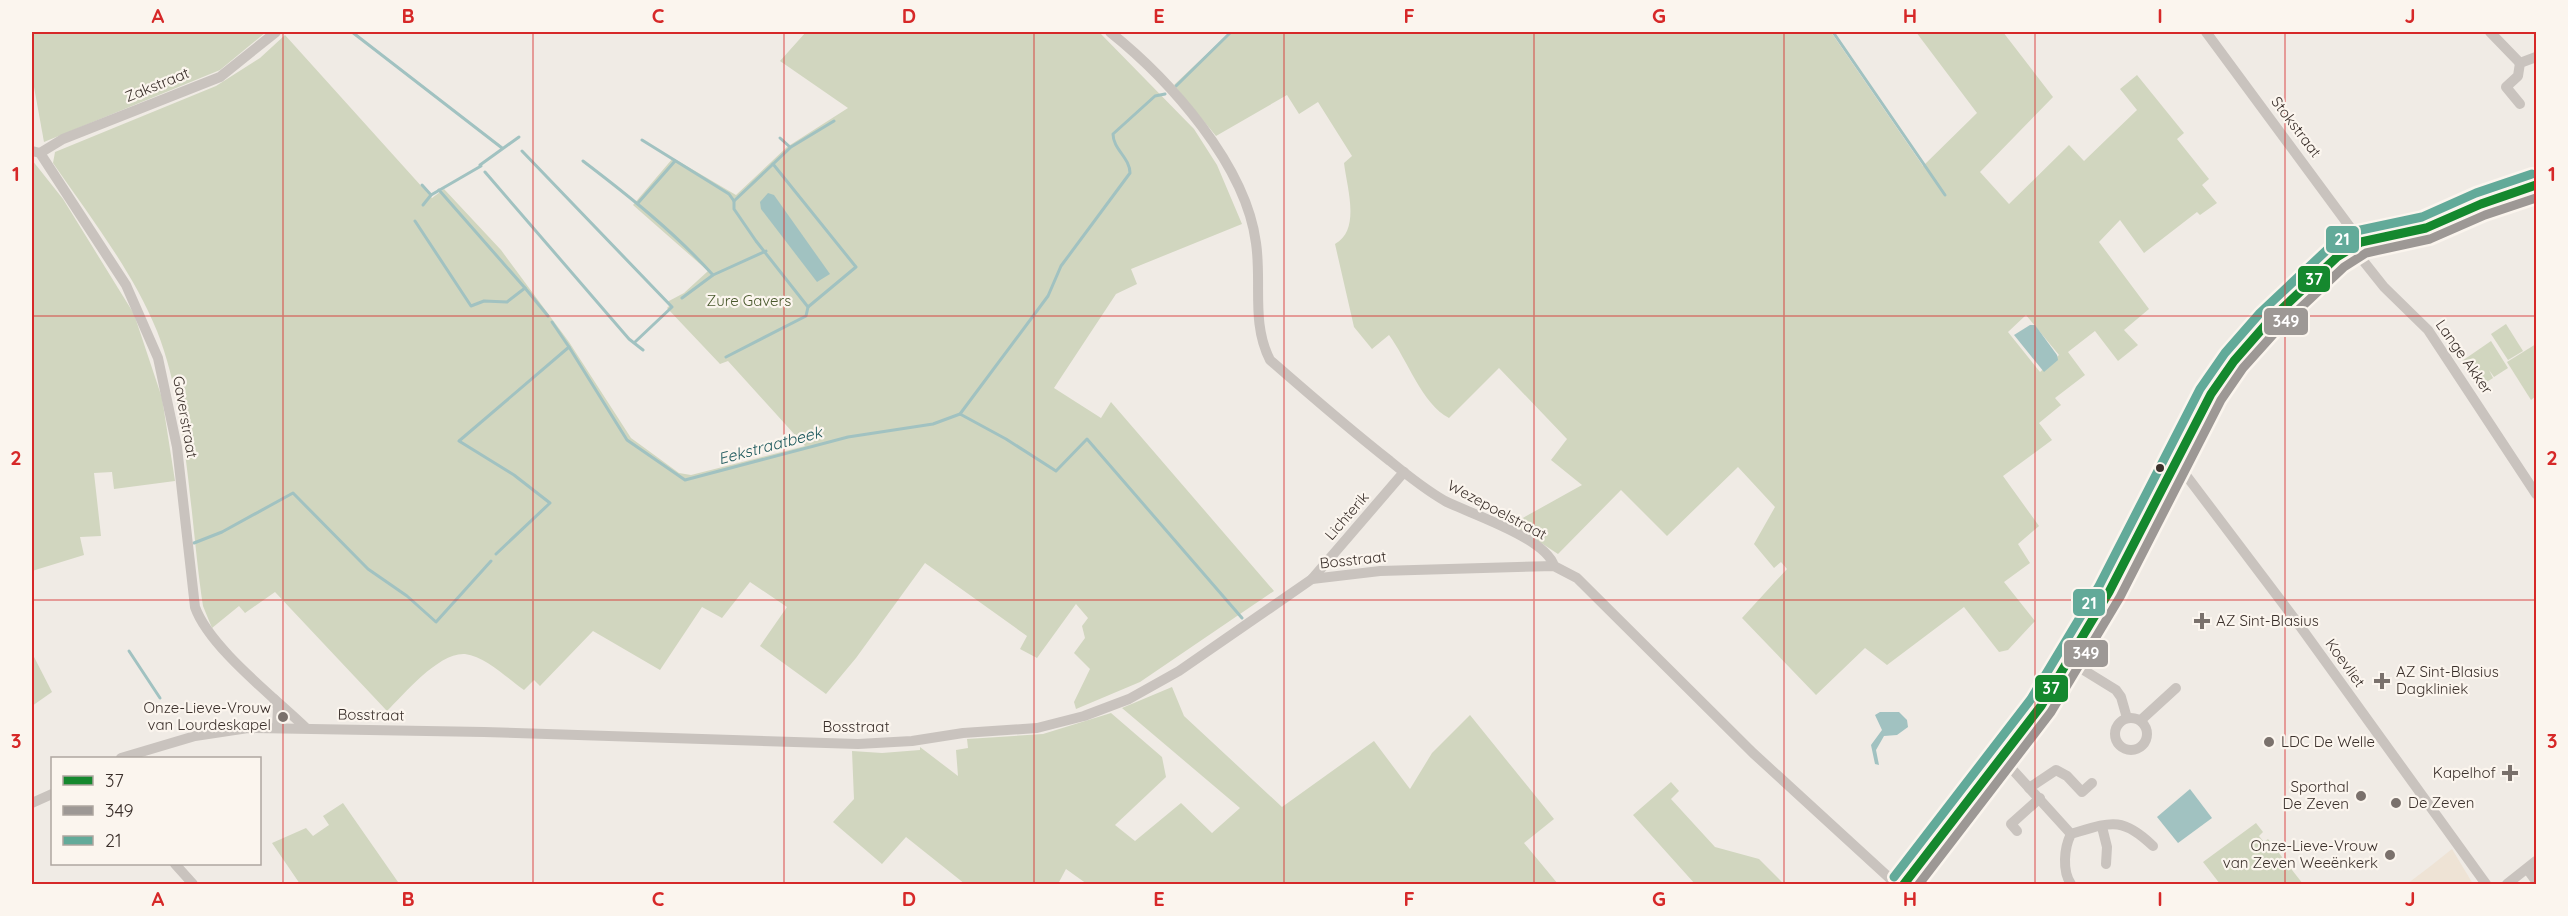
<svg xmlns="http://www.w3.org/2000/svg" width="2568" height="916" font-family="Quicksand,sans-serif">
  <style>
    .green { fill: #d1d6bf; fill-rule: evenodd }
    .plaza { fill: #eee3d5 }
    .water { fill: #a1c2c1 }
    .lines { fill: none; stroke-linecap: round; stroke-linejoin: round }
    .stream { stroke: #a1c2c1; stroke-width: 3 }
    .minor { stroke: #c9c3be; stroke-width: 10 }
    .bus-1-casing { stroke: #fbf5ee; stroke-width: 14 }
    .bus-2-casing { stroke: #fbf5ee; stroke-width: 14 }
    .bus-3-casing { stroke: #fbf5ee; stroke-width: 14 }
    .bus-1 { stroke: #15882e; stroke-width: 9 }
    .bus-2 { stroke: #9d9895; stroke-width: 9 }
    .bus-3 { stroke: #62aa99; stroke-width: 9 }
    .grid { fill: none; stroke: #d62828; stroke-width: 1.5; stroke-opacity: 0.55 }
    .bus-dot { fill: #3b302b; stroke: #fbf5ee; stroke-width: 2 }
    .poi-dot { fill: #7a716c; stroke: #fbf5ee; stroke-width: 2 }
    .labels { text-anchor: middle; stroke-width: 4.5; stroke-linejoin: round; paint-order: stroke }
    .street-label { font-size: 15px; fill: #3b302b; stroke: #fbf5ee }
    .park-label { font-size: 15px; fill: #4a5a2e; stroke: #fbf5ee }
    .poi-label { font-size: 15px; fill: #3b302b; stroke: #fbf5ee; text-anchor: start }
    .water-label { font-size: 16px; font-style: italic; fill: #1f5a5e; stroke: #fbf5ee }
    .line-badge { stroke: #fbf5ee; stroke-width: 2 }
    .badge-label { font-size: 16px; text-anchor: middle; font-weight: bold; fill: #fff }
    .neatline { fill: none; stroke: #d62828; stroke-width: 2 }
    .grid-label { font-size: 20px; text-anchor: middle; font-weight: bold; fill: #d62828 }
  </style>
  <rect width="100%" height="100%" fill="#f0ebe5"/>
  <!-- green -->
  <g class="green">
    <polygon points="32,32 266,32 220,70 44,142 32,76"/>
    <path d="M806,32H1099L1194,129L1217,165L1242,224L1131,269L1137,284L1116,294L1054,388L1101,418L1111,402L1274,591L1140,682L1076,709L1074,702L1090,669L1074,653L1085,638L1082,626L1088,618L1076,604L1037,658L1020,649L1027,636L925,563L856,658L826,694L760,646L787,607L750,582L722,618L702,607L660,670L593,631L540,686L534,680L524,690C507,678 486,657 465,654C439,652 404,694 387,711L275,592L245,613L239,606L212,628L203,606C190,521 188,409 157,331C132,270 90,217 53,163L55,152L216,86L260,58L285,35L432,198L444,189L501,250L569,342L631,438L679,473L691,475L805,446L728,361L720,364L667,308L670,305L667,302L684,293L708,271L633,205L673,158L736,195L787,147L848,108L780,61Z"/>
    <path d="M1230,32H1831L1923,166L1977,113L1916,32H2003L2053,97L1980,172L2009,204L2069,145L2084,161L2137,110L2120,89L2137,75L2184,133L2177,139L2209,179L2202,185L2217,203L2200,215L2197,212L2144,253L2120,220L2099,242L2149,309L2124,330L2138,345L2118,361L2095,331L2068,352L2085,375L2055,398L2061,405L2039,423L2052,440L2003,476L2039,526L2018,544L2030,563L2004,582L2035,621L2008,650L1999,652L1964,607L1887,665L1865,648L1816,695L1742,618L1787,569L1781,562L1774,568L1754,544L1775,507L1738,467L1667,536L1621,490L1558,554L1512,524L1582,485L1551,460L1567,439L1499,368L1449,418C1422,404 1407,359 1389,335L1372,349L1354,327L1335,244C1361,230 1347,188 1344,163L1352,156L1318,102L1299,114L1287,95L1216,136L1174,85ZM2026,315L2059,355L2040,372L2008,332Z"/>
    <polygon points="32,160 63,199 134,314 162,398 175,481 114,489 112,472 94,473 101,536 80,537 84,555 32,571"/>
    <polygon points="2506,324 2523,351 2508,360 2491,334"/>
    <polygon points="2491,341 2508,368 2494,377 2489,370 2493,378 2479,387 2462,361"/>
    <polygon points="2536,344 2536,396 2531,400 2507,362"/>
    <polygon points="32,653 52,692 32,706"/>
    <polygon points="1172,687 1184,716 1282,807 1374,741 1410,789 1432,753 1470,715 1554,819 1524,843 1558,884 1087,884 1066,869 1058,884 965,884 906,837 882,864 833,822 854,799 852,751 882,753 920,750 920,747 958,776 956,750 968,748 967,739 1043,734 1111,713 1162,757 1166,777 1115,825 1135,841 1181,803 1212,833 1240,808 1122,708"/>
    <polygon points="1671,782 1679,791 1671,799 1715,847 1759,859 1784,884 1695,884 1633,815"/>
    <polygon points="343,803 398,882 395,884 300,884 272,843 306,828 313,836 329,825 323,816"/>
    <polygon points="2256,823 2263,832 2259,836 2264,842 2268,839 2303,884 2220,884 2203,862"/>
  </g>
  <!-- plaza -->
  <polygon class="plaza" points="2452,849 2473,884 2407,884 2432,865"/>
  <!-- water -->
  <g class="water">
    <polygon points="768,193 774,195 830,274 817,282 761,209 760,202"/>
    <polygon points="2030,325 2035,325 2057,355 2058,360 2044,372 2014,335"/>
    <polygon points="1880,712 1899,712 1907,720 1908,727 1897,735 1884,736 1876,750 1879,765 1875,764 1871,745 1882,730 1875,715"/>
    <polygon points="2190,789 2212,818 2178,843 2157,817"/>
  </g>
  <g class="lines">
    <!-- stream -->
    <g class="stream">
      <polyline points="352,32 502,148"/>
      <polyline points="1833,32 1945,195"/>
      <polyline points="1176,86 1231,32"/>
      <polyline points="780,138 790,147"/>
      <polyline points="642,140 729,194 734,201 734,209 756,241 808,307 856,267 773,164"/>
      <polyline points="522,151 672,307 635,342"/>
      <path d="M583,161C629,196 674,232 713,275"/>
      <polyline points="480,165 519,137"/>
      <polyline points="485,172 629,339 643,350"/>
      <polyline points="422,185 431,195 481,166"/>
      <polyline points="439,190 525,288"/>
      <polyline points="734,201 791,147 834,121"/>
      <polyline points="638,203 675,161"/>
      <polyline points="423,205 431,195"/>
      <polyline points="415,221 471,306 484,301 507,302 525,288 548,316"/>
      <polyline points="682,298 713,275 766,251"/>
      <polyline points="552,322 569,347"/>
      <polyline points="726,357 806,316 808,307"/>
      <polyline points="960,414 1006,439 1056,471 1087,439 1242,618"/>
      <polyline points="194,543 222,532 293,493 368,569 407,596 436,622 491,561"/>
      <path d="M496,554L550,503L514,475L459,441L569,347L627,440L685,480L848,437L933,424L960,414L1048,296L1061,266L1130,173C1130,158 1113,149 1113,134L1155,96L1165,94"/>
      <polyline points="129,651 160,698"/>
    </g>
    <!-- minor -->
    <g class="minor">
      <path d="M1110,32C1170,80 1246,165 1256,243C1262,283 1251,323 1270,360C1309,394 1349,429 1390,461C1407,475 1426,490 1445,501C1471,514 1546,538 1554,566"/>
      <polyline points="2206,32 2361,242"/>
      <polyline points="2490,32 2520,63"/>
      <polyline points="2520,104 2506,87 2518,76 2520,63 2536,57"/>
      <path d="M32,151L40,153L126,285L158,358L177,447L195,607C209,647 274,697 306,728"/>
      <polyline points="40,153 63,139 220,77 276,32"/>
      <polyline points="2353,248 2384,287 2428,330 2536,494"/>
      <polyline points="2176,462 2297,622 2486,884"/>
      <polyline points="1312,579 1404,472"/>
      <polyline points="2069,661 2116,690 2121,697 2127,718"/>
      <polyline points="274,699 278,707 277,728"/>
      <circle cx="2131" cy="734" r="16"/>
      <polyline points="2141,720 2176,688"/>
      <polyline points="121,758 195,736 248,728 484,732 858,744 912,741 963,733 1037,728 1084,716 1129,699 1179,671 1312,579 1380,571 1554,566 1577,578 1753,753 1896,884"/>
      <polyline points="2002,758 2071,834"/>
      <polyline points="2029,788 2056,770 2067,776 2082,792 2092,783"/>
      <polyline points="32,803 52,794"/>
      <polyline points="2102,827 2107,847 2106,864"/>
      <polyline points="2017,831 2011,824 2040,798"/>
      <polyline points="175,864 193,884"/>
      <polyline points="2528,870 2536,881"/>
      <polyline points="1904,884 2041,706 2109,592 2211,394 2234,361 2269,321 2337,257 2361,242 2426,228 2481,204 2536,185"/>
      <path d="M2071,884C2062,871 2064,848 2071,834C2111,822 2122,816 2153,846"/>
      <polyline points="2507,884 2536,861"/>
    </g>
    <!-- bus-1 casing -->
    <g class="bus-1-casing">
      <polyline id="bus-1" points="1904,884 2041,706 2109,592 2211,394 2234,361 2269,321 2337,257 2361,242 2426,228 2481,204 2536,185"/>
    </g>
    <!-- bus-2 casing -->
    <g class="bus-2-casing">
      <polyline id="bus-2" points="1919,884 2051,712 2120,597 2221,400 2243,368 2278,329 2344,267 2366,253 2430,239 2485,215 2536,198"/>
    </g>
    <!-- bus-3 casing -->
    <g class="bus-3-casing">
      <polyline id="bus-3" points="1894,877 2031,699 2099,586 2200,389 2225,353 2260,313 2329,248 2356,231 2422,217 2476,193 2532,174"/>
    </g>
    <!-- bus-1 -->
    <use href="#bus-1" class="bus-1"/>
    <!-- bus-2 -->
    <use href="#bus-2" class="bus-2"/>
    <!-- bus-3 -->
    <use href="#bus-3" class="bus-3"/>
  </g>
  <!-- grid -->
  <path class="grid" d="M283,32V884M533,32V884M784,32V884M1034,32V884M1284,32V884M1534,32V884M1784,32V884M2035,32V884M2285,32V884M32,316H2536M32,600H2536"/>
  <!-- markers -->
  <circle class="bus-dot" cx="2160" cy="468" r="5"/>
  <g class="poi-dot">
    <path d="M2199 612h6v6h6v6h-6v6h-6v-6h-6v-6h6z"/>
    <path d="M2379 672h6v6h6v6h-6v6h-6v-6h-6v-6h6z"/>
    <circle cx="283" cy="717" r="6"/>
    <circle cx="2269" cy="742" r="6"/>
    <path d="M2507 764h6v6h6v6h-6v6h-6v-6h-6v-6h6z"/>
    <circle cx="2361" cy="796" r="6"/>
    <circle cx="2396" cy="803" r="6"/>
    <circle cx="2390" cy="855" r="6"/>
  </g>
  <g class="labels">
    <!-- street labels -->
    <g class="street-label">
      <text transform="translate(157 85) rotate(-22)" y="5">Zakstraat</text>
      <text transform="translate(2296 127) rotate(53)" y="5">Stokstraat</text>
      <text transform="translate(2464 357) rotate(55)" y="5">Lange Akker</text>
      <text transform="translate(185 417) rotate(80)" y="5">Gaverstraat</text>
      <text transform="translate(1497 510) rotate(28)" y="5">Wezepoelstraat</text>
      <text transform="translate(1347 516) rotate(-49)" y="5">Lichterik</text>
      <text transform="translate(1353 560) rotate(-6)" y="5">Bosstraat</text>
      <text transform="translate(2345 663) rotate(54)" y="5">Koevliet</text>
      <text transform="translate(371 715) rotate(1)" y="5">Bosstraat</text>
      <text x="856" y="732">Bosstraat</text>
    </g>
    <!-- park labels -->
    <g class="park-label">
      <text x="749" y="306">Zure Gavers</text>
    </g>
    <!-- poi labels -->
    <g class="poi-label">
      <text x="2216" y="626">AZ Sint-Blasius</text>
      <text x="2396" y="677">AZ Sint-Blasius<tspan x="2396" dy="17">Dagkliniek</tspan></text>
      <text x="271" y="713" text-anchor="end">Onze-Lieve-Vrouw<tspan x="271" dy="17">van Lourdeskapel</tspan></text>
      <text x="2281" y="747">LDC De Welle</text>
      <text x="2496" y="778" text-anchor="end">Kapelhof</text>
      <text x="2349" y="792" text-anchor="end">Sporthal<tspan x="2349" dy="17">De Zeven</tspan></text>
      <text x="2408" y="808">De Zeven</text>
      <text x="2378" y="851" text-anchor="end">Onze-Lieve-Vrouw<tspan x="2378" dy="17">van Zeven Weeënkerk</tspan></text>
    </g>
    <!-- water labels -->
    <g class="water-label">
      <text transform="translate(770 445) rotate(-15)" y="6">Eekstraatbeek</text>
    </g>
  </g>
  <g class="line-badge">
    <rect x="2325" y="225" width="35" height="29" rx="6" fill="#62aa99"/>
    <rect x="2297" y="265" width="34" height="28" rx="6" fill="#15882e"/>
    <rect x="2263" y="307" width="46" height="29" rx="6" fill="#9d9895"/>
    <rect x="2072" y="588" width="34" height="29" rx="6" fill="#62aa99"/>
    <rect x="2063" y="639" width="46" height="29" rx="6" fill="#9d9895"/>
    <rect x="2034" y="674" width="35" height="29" rx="6" fill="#15882e"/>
  </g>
  <g class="badge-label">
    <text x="2342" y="245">21</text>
    <text x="2314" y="285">37</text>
    <text x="2286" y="327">349</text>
    <text x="2089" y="609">21</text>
    <text x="2086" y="659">349</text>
    <text x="2051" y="694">37</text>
  </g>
  <!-- border -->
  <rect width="2568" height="916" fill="none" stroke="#fbf5ee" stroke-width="66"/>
  <!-- legend -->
  <rect x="51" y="757" width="210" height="108" fill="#fbf5ee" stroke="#aea6a0" stroke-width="1.5"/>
  <rect x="63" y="776" width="30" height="9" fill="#15882e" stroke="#aea6a0" stroke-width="1.5"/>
  <text x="105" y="787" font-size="18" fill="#3b302b">37</text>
  <rect x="63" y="806" width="30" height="9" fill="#9d9895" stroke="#aea6a0" stroke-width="1.5"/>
  <text x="105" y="817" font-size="18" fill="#3b302b">349</text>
  <rect x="63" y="836" width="30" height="9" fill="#62aa99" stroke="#aea6a0" stroke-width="1.5"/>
  <text x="105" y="847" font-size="18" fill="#3b302b">21</text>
  <rect x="33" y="33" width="2502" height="850" class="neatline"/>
  <g class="grid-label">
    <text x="158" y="23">A</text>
    <text x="408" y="23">B</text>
    <text x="658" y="23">C</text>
    <text x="909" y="23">D</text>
    <text x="1159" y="23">E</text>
    <text x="1409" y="23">F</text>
    <text x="1659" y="23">G</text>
    <text x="1910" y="23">H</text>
    <text x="2160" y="23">I</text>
    <text x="2410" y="23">J</text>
    <text x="16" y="181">1</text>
    <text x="2552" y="181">1</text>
    <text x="16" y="465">2</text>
    <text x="2552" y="465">2</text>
    <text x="16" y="748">3</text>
    <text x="2552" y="748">3</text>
    <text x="158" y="906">A</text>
    <text x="408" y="906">B</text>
    <text x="658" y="906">C</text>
    <text x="909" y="906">D</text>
    <text x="1159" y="906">E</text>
    <text x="1409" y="906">F</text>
    <text x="1659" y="906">G</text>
    <text x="1910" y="906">H</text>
    <text x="2160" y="906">I</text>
    <text x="2410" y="906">J</text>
  </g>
</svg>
